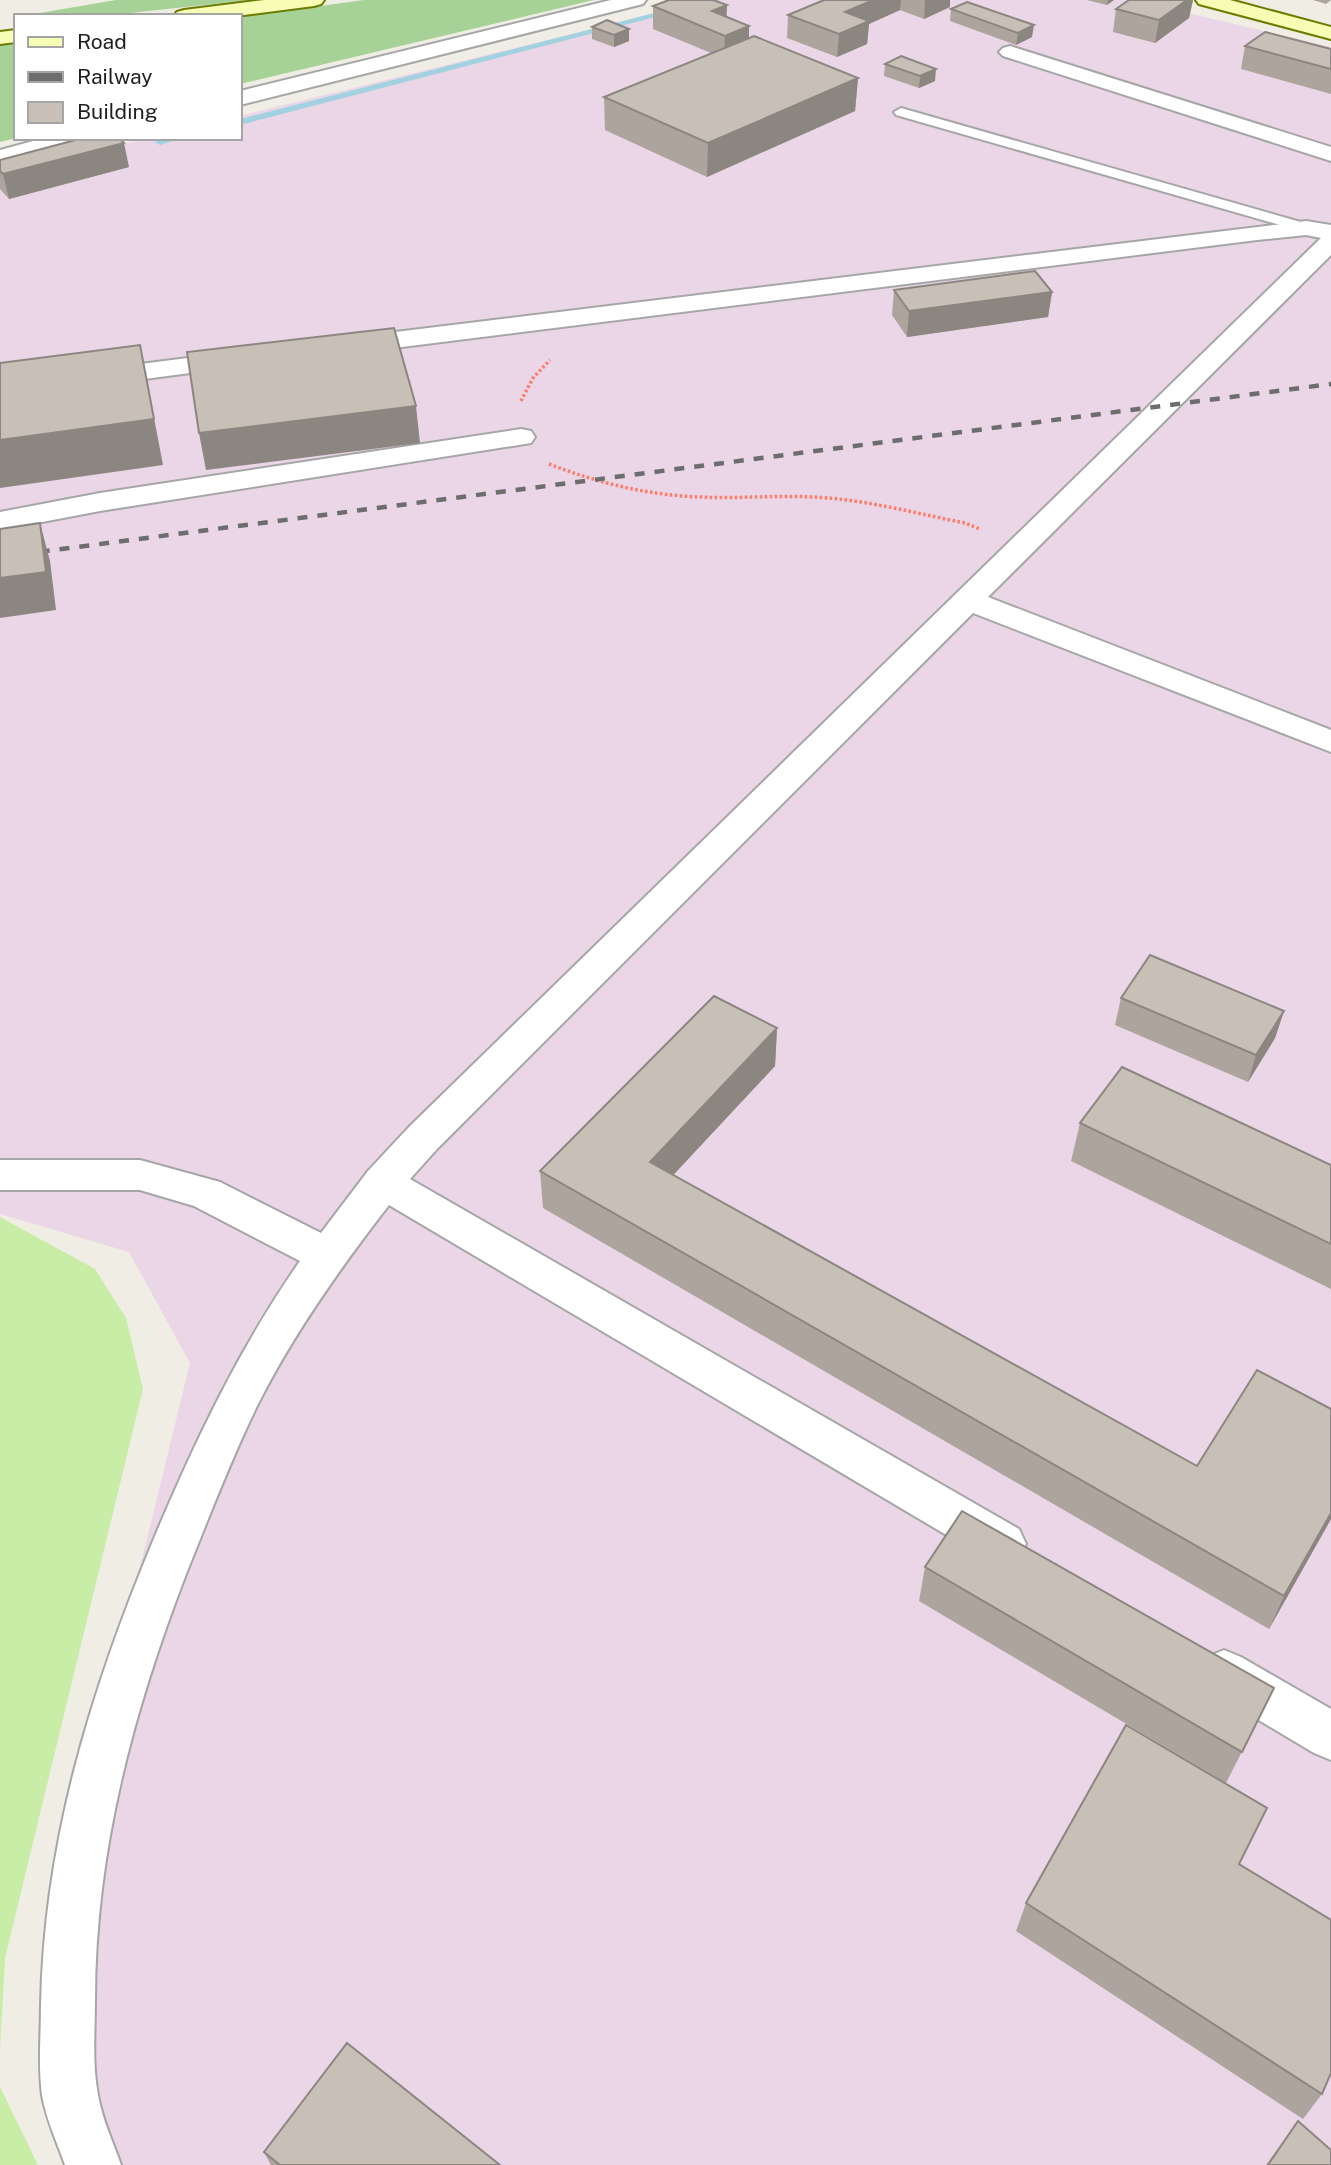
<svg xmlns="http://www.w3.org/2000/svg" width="1331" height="2165" font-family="'Public Sans',sans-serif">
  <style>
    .industrial { fill: #ead6e6 }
    .grass { fill: #c8eda7 }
    .forest { fill: #a7d297 }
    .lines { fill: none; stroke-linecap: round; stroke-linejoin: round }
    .stream { fill: #a2d1e0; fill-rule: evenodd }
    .lane-casing { stroke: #a6a6a6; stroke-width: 4 }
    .street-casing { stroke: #a6a6a6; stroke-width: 4 }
    .secondary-casing { stroke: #6b7c00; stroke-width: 4 }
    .path { stroke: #ff7a67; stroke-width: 3.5; stroke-dasharray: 2.5 2.5; stroke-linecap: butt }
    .lane { fill: #fff; fill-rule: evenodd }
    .street { fill: #fff; fill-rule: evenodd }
    .secondary { fill: #f8fdb5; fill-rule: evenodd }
    .rail { stroke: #6d6d6d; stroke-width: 4.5; stroke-dasharray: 10 10; stroke-linecap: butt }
    .wall { fill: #aca49d }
    .shaded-wall { fill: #8c8680 }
    .building { fill: #c8bfb7; stroke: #8c8680; stroke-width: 2 }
  </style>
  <rect width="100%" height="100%" fill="#f0ede4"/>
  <!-- industrial -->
  <polygon class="industrial" points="709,0 1133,0 1331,47 1331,2165 75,2165 52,2125 43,1965 190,1363 129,1252 0,1214 0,175 149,138 240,138 240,116"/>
  <!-- grass -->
  <g class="grass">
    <polygon points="0,1217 95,1269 126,1318 143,1389 5,1958 0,2050"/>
    <polygon points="0,2087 38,2165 0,2165"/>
  </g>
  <!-- forest -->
  <g class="forest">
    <polygon points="116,0 250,0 103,16 22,16"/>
    <polygon points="364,0 594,0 240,84 240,17"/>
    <polygon points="16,44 16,138 0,142 0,45"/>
  </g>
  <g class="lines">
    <!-- stream -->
    <g class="stream">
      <polygon points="705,0 721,0 240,125 240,119"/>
      <polygon points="163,138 182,138 160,145 155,142"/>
    </g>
    <!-- lane casing -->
    <g class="lane-casing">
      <polygon id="lane" points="901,108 1311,225 1314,228 1311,231 1301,231 896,115 894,112"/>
    </g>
    <!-- street casing -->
    <g class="street-casing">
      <g id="street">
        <polygon points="611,0 646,0 643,4 240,105 240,91"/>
        <polygon points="1010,46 1331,147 1331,161 1003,56 999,52 1003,48"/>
        <polygon points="44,138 82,138 79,143 0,164 0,150"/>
        <path d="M1306,221L1331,225V255L988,597L1331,730V752L973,613L437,1149L410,1179L1019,1529L1026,1544L1019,1559L1003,1565L987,1559L389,1205C340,1268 294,1333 258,1404C231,1459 209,1517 186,1574C133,1712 95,1852 95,2000C95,2031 92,2064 98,2095C102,2119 113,2142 121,2165H65C57,2142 46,2119 42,2095C38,2065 41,2035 41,2005C44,1840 92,1687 155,1536C196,1439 240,1347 300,1261L194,1206L140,1190H0V1160H140L220,1182L321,1233L368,1171L409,1127L1321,238L1306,235L1257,240L346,354L337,352L333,346L337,340L346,338Z"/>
        <polygon points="242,351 251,353 255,359 251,365 0,398 0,382"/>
        <polygon points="521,429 531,431 535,437 531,443 100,511 0,530 0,512 100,493"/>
        <polygon points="1224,1650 1241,1657 1331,1709 1331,1760 1314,1753 1207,1689 1200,1673 1207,1657"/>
      </g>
    </g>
    <!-- secondary casing -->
    <g class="secondary-casing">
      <g id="secondary">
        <polygon points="264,0 324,0 321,4 314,6 236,16 174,16 177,12 184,10"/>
        <polygon points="1196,0 1230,0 1331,27 1331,39 1199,4"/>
        <polygon points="16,30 16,42 0,44 0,32"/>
      </g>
    </g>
    <!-- path -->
    <g class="path">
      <polyline points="521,401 533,378 550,360"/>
      <path d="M549,464C598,483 647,495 700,497C737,499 775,495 812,497C864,499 914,513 965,523L980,529"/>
    </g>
    <!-- lane -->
    <use href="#lane" class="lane"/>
    <!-- street -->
    <use href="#street" class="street"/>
    <!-- secondary -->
    <use href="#secondary" class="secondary"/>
    <!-- rail -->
    <polyline class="rail" points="0,557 1331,384"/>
  </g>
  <!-- wall -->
  <g class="wall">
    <polygon points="824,0 950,0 950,7 924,19 900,10 869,24 867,44 837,57 787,38 788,15"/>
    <polygon points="1087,0 1114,0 1107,5"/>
    <polygon points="1129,0 1193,0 1189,18 1155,43 1113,32 1116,9"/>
    <polygon points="1313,0 1331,0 1326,4"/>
    <polygon points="727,5 726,17 749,26 749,38 858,78 855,111 707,177 605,130 604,97 711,53 653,29 653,6"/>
    <polygon points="951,9 1032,37 1016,45 950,21"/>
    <polygon points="592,27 629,29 629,41 614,47 592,39"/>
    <polygon points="1245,46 1331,49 1331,94 1241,69"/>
    <polygon points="885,64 935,81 919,88 884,76"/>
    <polygon points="0,160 129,167 9,199 0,189"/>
    <polygon points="894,290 1052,292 1048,317 907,337 892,315"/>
    <polygon points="1121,998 1284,1011 1275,1038 1248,1082 1115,1025"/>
    <polygon points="777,1028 775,1066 673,1175 1197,1466 1331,1519 1269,1629 543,1208 540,1171"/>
    <polygon points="1080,1123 1331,1165 1331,1289 1071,1161"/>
    <polygon points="925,1567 1258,1720 1226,1783 919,1601"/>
    <polygon points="1239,1864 1322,2094 1303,2119 1016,1931 1026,1903"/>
    <polygon points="1298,2121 1331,2165 1266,2165"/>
    <polygon points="264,2152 500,2165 271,2165"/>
  </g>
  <!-- shaded-wall -->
  <g class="shaded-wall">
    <polygon points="873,0 901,0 900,10 869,24 867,44 837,57 839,34 845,12"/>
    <polygon points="925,0 950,0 950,7 924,19"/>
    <polygon points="1108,0 1114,0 1107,5"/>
    <polygon points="1187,0 1193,0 1189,18 1155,43 1159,20"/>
    <polygon points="727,5 726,28 712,11"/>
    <polygon points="1034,25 1032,37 1016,45 1018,33"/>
    <polygon points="749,26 749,49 724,59 725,36"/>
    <polygon points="629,29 629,41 614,47 614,35"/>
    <polygon points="936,69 935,81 919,88 920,76"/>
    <polygon points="858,78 855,111 707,177 708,143"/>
    <polygon points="124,143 129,167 9,199 3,174"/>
    <polygon points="1052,292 1048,317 907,337 909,311"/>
    <polygon points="140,345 163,465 0,488 0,440"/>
    <polygon points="416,406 420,443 206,470 199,433"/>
    <polygon points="40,523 50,561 56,610 0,618 0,578"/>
    <polygon points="1284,1011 1275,1038 1248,1082 1256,1055"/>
    <polygon points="777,1028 775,1066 650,1200 650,1162"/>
    <polygon points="1331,1513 1331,1519 1269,1629 1284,1596"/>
  </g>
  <!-- building -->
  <g class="building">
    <polygon points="669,0 713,0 727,5 712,11 749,26 725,36 653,6"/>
    <polygon points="824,0 873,0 845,12 869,21 839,34 788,15"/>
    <polygon points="1129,0 1187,0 1159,20 1116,9"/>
    <polygon points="967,2 1034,25 1018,33 951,9"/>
    <polygon points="607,20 629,29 614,35 592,27"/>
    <polygon points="1265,32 1331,49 1331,69 1245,46"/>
    <polygon points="754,36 858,78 708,143 604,97"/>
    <polygon points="901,56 936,69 920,76 885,64"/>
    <polygon points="83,138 119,138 124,143 3,174 0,171 0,160"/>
    <polygon points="1035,271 1052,292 909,311 894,290"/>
    <polygon points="394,328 416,406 199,433 187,352"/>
    <polygon points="140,345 154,419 0,440 0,363"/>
    <polygon points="40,523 46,572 0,578 0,529"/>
    <polygon points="1150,955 1284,1011 1256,1055 1121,998"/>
    <polygon points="714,996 777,1028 650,1162 1197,1466 1257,1370 1331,1409 1331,1513 1284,1596 540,1171"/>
    <polygon points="1122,1067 1331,1165 1331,1244 1080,1123"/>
    <polygon points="962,1511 1274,1688 1242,1752 925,1567"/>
    <polygon points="1126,1725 1267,1808 1239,1864 1331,1920 1331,2073 1322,2094 1026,1903"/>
    <polygon points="347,2043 500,2165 280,2165 264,2152"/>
    <polygon points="1298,2121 1331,2150 1331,2165 1268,2165"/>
  </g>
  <!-- legend -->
  <rect x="14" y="14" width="228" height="126" fill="#ffffff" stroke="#a5a5a5" stroke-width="2"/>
  <rect x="28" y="37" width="35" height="10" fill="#f8fdb5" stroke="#a5a5a5" stroke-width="2"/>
  <text x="77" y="49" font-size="21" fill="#1f1f1f">Road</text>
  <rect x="28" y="72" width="35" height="10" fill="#6d6d6d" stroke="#a5a5a5" stroke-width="2"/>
  <text x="77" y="84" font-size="21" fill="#1f1f1f">Railway</text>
  <rect x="28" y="102" width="35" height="21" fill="#c8bfb7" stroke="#a5a5a5" stroke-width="2"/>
  <text x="77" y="119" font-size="21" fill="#1f1f1f">Building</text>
</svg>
